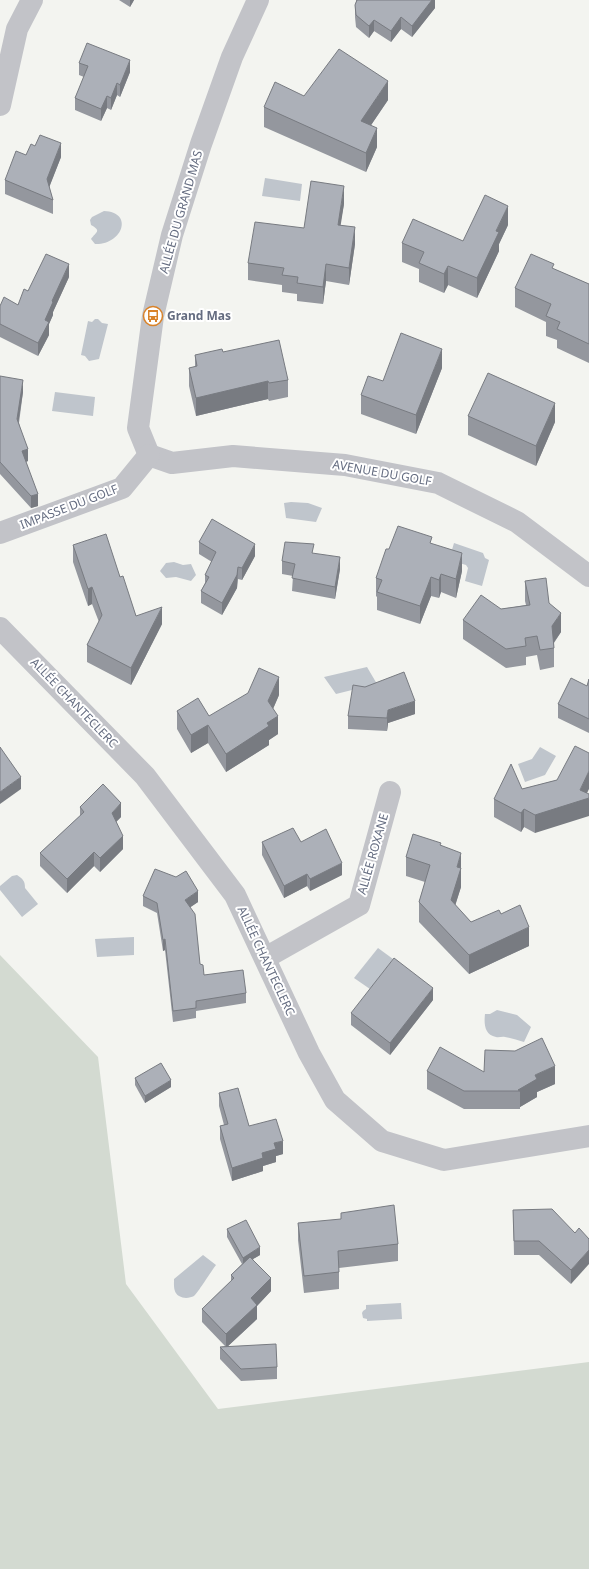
<svg xmlns="http://www.w3.org/2000/svg" width="589" height="1569" font-family="'Noto Sans',sans-serif">
  <style>
    .green { fill: #d3dad1 }
    .water { fill: #bfc5cc }
    .lines { fill: none; stroke-linecap: round; stroke-linejoin: round }
    .minor { stroke: #c2c3c8; stroke-width: 22 }
    .wall { fill: #94979e }
    .shaded-wall { fill: #787b81 }
    .building { fill: #acb0b8; stroke: #787b81 }
    .labels { text-anchor: middle; stroke-width: 4; stroke-linejoin: round; paint-order: stroke }
    .street-label { font-size: 12px; fill: #646c80; stroke: #fff }
    .poi-label { font-size: 12px; font-weight: bold; fill: #646c80; stroke: #fff; text-anchor: start }
  </style>
  <rect width="100%" height="100%" fill="#f3f4f0"/>
  <!-- green -->
  <polygon class="green" points="0,955 98,1057 126,1284 218,1409 589,1362 589,1569 0,1569"/>
  <!-- water -->
  <g class="water">
    <polygon points="265,178 302,184 300,201 262,196"/>
    <path d="M104,211C134,212 123,245 95,244L91,239C96,232 102,231 91,225L90,220L92,217Z"/>
    <polygon points="95,319 98,319 102,323 108,324 99,359 89,361 85,356 81,355 88,321 92,322"/>
    <polygon points="55,392 95,397 93,416 52,411"/>
    <polygon points="291,502 308,503 322,508 316,522 286,518 284,503"/>
    <polygon points="454,543 483,553 485,558 489,560 482,586 465,581 468,568 466,565 449,560"/>
    <polygon points="174,562 183,565 191,564 196,575 191,581 176,577 166,578 160,571 166,563"/>
    <polygon points="367,667 377,684 370,688 364,687 336,694 324,677"/>
    <polygon points="540,747 556,756 545,775 525,782 518,764 532,759"/>
    <path d="M17,875C23,879 25,881 25,888L38,904L22,917L0,890V886L12,876Z"/>
    <polygon points="134,937 134,955 97,957 95,939"/>
    <polygon points="378,948 393,959 370,989 354,978"/>
    <path d="M497,1010L517,1015L531,1027L524,1042C517,1040 511,1038 505,1037C502,1036 499,1038 496,1037C484,1035 484,1023 485,1014H490Z"/>
    <path d="M203,1255L216,1265C212,1270 197,1294 194,1296C190,1298 184,1299 179,1296C173,1292 174,1285 174,1279Z"/>
    <polygon points="401,1303 402,1319 367,1321 367,1319 363,1318 362,1313 363,1311 366,1309 366,1305"/>
  </g>
  <g class="lines">
    <!-- minor -->
    <g class="minor">
      <polyline points="0,105 17,29 32,0"/>
      <polyline points="149,455 138,428 153,316 172,235 201,144 232,57 258,0"/>
      <polyline points="149,455 172,463 233,456 345,465 438,483 517,522 589,576"/>
      <polyline points="0,533 122,488 149,455"/>
      <polyline points="0,628 145,776 235,895 309,1053 335,1100 382,1141 444,1160 589,1136"/>
      <polyline points="265,958 359,905 390,792"/>
    </g>
  </g>
  <!-- wall -->
  <g class="wall">
    <polygon points="119,0 134,0 130,7"/>
    <polygon points="356,0 435,0 435,8 412,37 401,29 391,42 374,31 369,38 356,27 355,17 355,5 356,2"/>
    <polygon points="79,63 130,72 120,97 117,95 111,110 107,108 101,121 75,110 75,98 84,77 79,75"/>
    <polygon points="304,96 388,100 371,125 377,147 366,172 264,127 264,107"/>
    <polygon points="35,146 61,157 49,187 53,200 53,214 5,194 5,180 26,155"/>
    <polygon points="344,204 340,225 355,244 349,285 326,281 323,304 297,301 297,294 282,292 282,285 248,280 248,263"/>
    <polygon points="508,225 499,244 499,251 477,298 448,285 444,293 419,282 419,269 402,262 402,243 463,241"/>
    <polygon points="554,269 589,284 589,363 557,348 557,340 546,336 546,322 515,307 515,288"/>
    <polygon points="69,277 53,312 53,315 49,324 49,335 38,356 0,337 0,306 18,305 28,291"/>
    <polygon points="223,352 288,380 288,397 269,401 268,399 196,416 189,386 189,368 195,367 195,355"/>
    <polygon points="442,368 416,434 361,414 361,395 383,381"/>
    <polygon points="0,376 23,392 19,423 28,461 26,462 38,506 31,508 0,474"/>
    <polygon points="468,416 555,422 536,466 468,435"/>
    <polygon points="199,542 255,556 242,580 238,579 237,588 222,615 201,603 201,591 205,583 205,575 212,562 199,554"/>
    <polygon points="432,544 462,571 456,598 441,592 439,598 431,596 420,624 377,610 377,597 376,596 376,578 389,549"/>
    <polygon points="73,545 120,577 136,616 162,624 131,685 87,662 87,645 99,622 92,604 88,606 73,562"/>
    <polygon points="282,561 340,569 335,599 292,591 293,576 282,574"/>
    <polygon points="525,581 549,603 561,632 554,643 554,667 540,670 537,655 526,657 526,665 506,668 463,639 463,620 501,609 526,605 525,601"/>
    <polygon points="589,679 589,733 558,718 558,704 587,686"/>
    <polygon points="279,695 273,709 278,734 269,740 269,745 226,772 208,743 191,753 177,729 177,711 209,716"/>
    <polygon points="415,714 388,723 387,731 348,729 348,716"/>
    <polygon points="557,780 535,833 524,827 521,832 494,817 494,799 522,789"/>
    <polygon points="80,807 121,817 116,822 123,849 100,872 94,866 67,893 40,866 40,853 80,816"/>
    <polygon points="262,842 301,842 342,875 310,891 307,886 284,898 262,855"/>
    <polygon points="441,845 461,872 461,887 455,905 471,922 501,914 529,946 469,974 419,922 419,902 425,882 406,876 406,857"/>
    <polygon points="143,896 198,902 190,907 200,964 204,975 246,993 246,1003 196,1011 196,1018 173,1022 165,950 163,951 157,913 143,906"/>
    <polygon points="433,1000 390,1055 351,1025 351,1013"/>
    <polygon points="427,1071 484,1072 555,1084 537,1092 537,1097 520,1107 520,1109 464,1109 427,1089"/>
    <polygon points="135,1078 171,1087 145,1103 135,1085"/>
    <polygon points="219,1093 249,1126 283,1154 276,1156 276,1162 263,1166 263,1171 232,1181 220,1139 220,1126 224,1125 219,1106"/>
    <polygon points="513,1210 575,1233 571,1284 539,1255 514,1255"/>
    <polygon points="298,1223 398,1244 398,1261 339,1268 339,1289 304,1293 298,1240"/>
    <polygon points="227,1229 260,1255 253,1259 271,1291 257,1306 257,1319 228,1346 277,1367 277,1379 241,1381 220,1359 220,1347 225,1346 202,1322 202,1309 231,1281 231,1275 242,1264 227,1237"/>
  </g>
  <!-- shaded-wall -->
  <g class="shaded-wall">
    <polygon points="130,0 134,0 130,7"/>
    <polygon points="432,0 435,0 435,8 412,37 412,26"/>
    <polygon points="401,17 401,29 391,42 391,31"/>
    <polygon points="374,20 374,31 369,38 369,26"/>
    <polygon points="130,60 130,72 120,97 120,85"/>
    <polygon points="388,81 388,100 361,140 361,121"/>
    <polygon points="117,83 117,95 111,110 111,98"/>
    <polygon points="107,96 107,108 101,121 101,109"/>
    <polygon points="377,128 377,147 366,172 366,153"/>
    <polygon points="61,143 61,157 47,193 47,179"/>
    <polygon points="344,186 344,204 338,242 338,225"/>
    <polygon points="508,206 508,225 499,244 499,251 477,298 477,278 496,231"/>
    <polygon points="355,227 355,244 349,285 349,268"/>
    <polygon points="69,264 69,277 53,312 53,315 49,324 49,335 38,356 38,343 45,320 52,301"/>
    <polygon points="326,264 326,281 323,304 323,287"/>
    <polygon points="448,266 448,285 444,293 444,274"/>
    <polygon points="442,349 442,368 416,434 416,415"/>
    <polygon points="23,380 23,392 17,431 17,419"/>
    <polygon points="268,381 268,399 196,416 196,398"/>
    <polygon points="555,403 555,422 536,466 536,446"/>
    <polygon points="28,449 28,461 22,463 22,451"/>
    <polygon points="38,494 38,506 31,508 31,496"/>
    <polygon points="255,544 255,556 242,580 242,568"/>
    <polygon points="462,553 462,571 456,598 456,579"/>
    <polygon points="340,557 340,569 335,599 335,587"/>
    <polygon points="238,567 237,588 222,615 222,603"/>
    <polygon points="441,574 441,592 439,598 439,580"/>
    <polygon points="431,577 431,596 420,624 420,606"/>
    <polygon points="92,587 92,604 88,606 88,589"/>
    <polygon points="162,607 162,624 131,685 131,668"/>
    <polygon points="561,613 561,632 552,645 552,626"/>
    <polygon points="279,677 279,695 268,720 268,701"/>
    <polygon points="415,701 415,714 388,723 387,731 387,718 388,710"/>
    <polygon points="278,716 278,734 269,740 269,745 226,772 226,754 267,723"/>
    <polygon points="208,725 208,743 191,753 191,735"/>
    <polygon points="589,771 589,789 584,799 589,798 589,816 535,833 535,815 580,790"/>
    <polygon points="21,777 21,789 0,804 0,792"/>
    <polygon points="121,803 121,817 112,826 112,813"/>
    <polygon points="524,809 524,827 521,832 521,813"/>
    <polygon points="123,836 123,849 100,872 100,858"/>
    <polygon points="94,852 94,866 67,893 67,879"/>
    <polygon points="461,853 461,887 451,919 451,900 457,867"/>
    <polygon points="342,863 342,875 310,891 310,879"/>
    <polygon points="307,874 307,886 284,898 284,886"/>
    <polygon points="198,891 198,902 185,911 185,900"/>
    <polygon points="529,927 529,946 469,974 469,955"/>
    <polygon points="165,939 165,950 163,951 163,940"/>
    <polygon points="433,988 433,1000 390,1055 390,1043"/>
    <polygon points="555,1066 555,1084 537,1092 537,1097 520,1107 520,1091 518,1090 535,1075"/>
    <polygon points="171,1080 171,1087 145,1103 145,1096"/>
    <polygon points="283,1141 283,1154 276,1156 276,1162 263,1166 263,1171 232,1181 232,1168 262,1153 274,1143"/>
    <polygon points="260,1247 260,1255 243,1265 243,1258"/>
    <polygon points="589,1250 589,1264 571,1284 571,1270"/>
    <polygon points="271,1278 271,1291 257,1306 257,1319 226,1348 226,1334 251,1298"/>
  </g>
  <!-- building -->
  <g class="building">
    <polygon points="357,0 432,0 412,26 401,17 391,31 374,20 369,26 356,15 355,5"/>
    <polygon points="87,43 130,60 120,85 117,83 111,98 107,96 101,109 75,98 88,66 79,63"/>
    <polygon points="339,49 388,81 361,121 377,128 366,153 264,107 275,82 304,96"/>
    <polygon points="40,135 61,143 47,179 53,200 5,180 16,151 26,155 31,144 35,146"/>
    <polygon points="311,181 344,186 338,225 355,227 349,268 326,264 323,287 297,283 298,277 282,275 284,268 248,263 255,222 304,228"/>
    <polygon points="485,195 508,206 496,231 499,232 477,278 448,266 444,274 419,263 424,252 402,243 413,219 463,241"/>
    <polygon points="46,254 69,264 52,301 53,302 45,320 49,322 38,343 0,324 0,306 4,297 18,305 24,289 28,291"/>
    <polygon points="531,254 554,264 552,268 589,284 589,344 557,329 560,322 546,316 551,304 515,288"/>
    <polygon points="401,333 442,349 416,415 361,395 368,376 383,381"/>
    <polygon points="279,340 288,380 269,383 268,381 196,398 189,368 197,366 195,355 222,349 223,352"/>
    <polygon points="488,373 555,403 536,446 468,416"/>
    <polygon points="0,376 23,380 17,419 28,449 22,451 38,494 31,496 0,462"/>
    <polygon points="212,519 255,544 242,568 238,567 237,575 222,603 201,591 209,577 205,575 216,552 199,542"/>
    <polygon points="398,526 432,537 430,543 462,553 456,579 441,574 439,580 431,577 420,606 377,592 382,580 376,578 386,549 389,549"/>
    <polygon points="106,534 120,577 123,576 136,616 162,607 131,668 87,645 102,615 92,587 88,589 73,545"/>
    <polygon points="285,542 314,544 312,553 340,557 335,587 292,578 295,564 282,561"/>
    <polygon points="546,578 549,603 561,613 552,626 554,648 540,650 537,636 525,638 526,646 506,649 463,620 481,595 501,609 530,605 525,581"/>
    <polygon points="259,668 279,677 268,701 278,716 267,723 269,726 226,754 208,725 191,735 177,711 198,698 209,716 248,693"/>
    <polygon points="404,672 415,701 388,710 387,718 348,716 353,685 365,687"/>
    <polygon points="571,678 587,686 589,679 589,719 558,704"/>
    <polygon points="575,746 589,753 589,771 580,790 589,794 589,798 535,815 524,809 521,813 494,799 511,764 522,789 557,780"/>
    <polygon points="0,747 21,777 0,792"/>
    <polygon points="103,784 121,803 112,813 123,836 100,858 94,852 67,879 40,853 84,812 80,807"/>
    <polygon points="293,828 301,842 326,829 342,863 310,879 307,874 284,886 262,842"/>
    <polygon points="413,834 441,843 440,845 461,853 457,867 461,868 451,900 471,922 499,910 501,914 520,905 529,927 469,955 419,902 430,865 406,857"/>
    <polygon points="155,869 176,877 186,871 198,891 185,900 195,914 200,964 203,965 204,975 243,970 246,993 196,1001 196,1008 173,1011 165,939 163,940 157,903 143,896"/>
    <polygon points="394,958 433,988 390,1043 351,1013"/>
    <polygon points="542,1038 555,1066 535,1075 537,1079 518,1090 520,1091 464,1091 427,1071 440,1047 484,1072 485,1050 515,1051"/>
    <polygon points="161,1063 171,1080 145,1096 135,1078"/>
    <polygon points="238,1088 249,1126 276,1119 283,1141 274,1143 276,1149 262,1153 263,1158 232,1168 220,1126 228,1124 219,1093"/>
    <polygon points="394,1205 398,1244 338,1251 339,1272 304,1276 298,1223 341,1219 341,1213"/>
    <polygon points="552,1209 575,1233 579,1228 589,1239 589,1250 571,1270 539,1241 514,1241 513,1210"/>
    <polygon points="246,1220 260,1247 243,1258 227,1229"/>
    <polygon points="250,1257 271,1278 251,1298 257,1305 226,1334 202,1309 234,1278 231,1275"/>
    <polygon points="276,1344 277,1367 241,1369 220,1347"/>
  </g>
  <!-- icons -->
  <defs>
    <g id="bus-ring" transform="scale(1)"><circle r="9.5" fill="#fff" stroke="#d9832a" stroke-width="1.5"/><path d="M-5-6H5V4H4V6H2V4H-2V6H-4V4H-5ZM-3.5-4V0h7V-4ZM-3.5 1.2v1.5H-2V1.2ZM2 1.2v1.5H3.5V1.2Z" fill="#d9832a"/></g>
  </defs>
  <g fill-rule="evenodd">
    <use href="#bus-ring" x="153" y="316"/>
  </g>
  <g class="labels">
    <!-- street labels -->
    <g class="street-label">
      <text transform="translate(181 212) rotate(-74)" y="4">ALLÉE DU GRAND MAS</text>
      <text transform="translate(382 473) rotate(10)" y="4">AVENUE DU GOLF</text>
      <text transform="translate(69 507) rotate(-21)" y="4">IMPASSE DU GOLF</text>
      <text transform="translate(74 703) rotate(46)" y="4">ALLÉE CHANTECLERC</text>
      <text transform="translate(373 854) rotate(-74)" y="4">ALLÉE ROXANE</text>
      <text transform="translate(266 961) rotate(65)" y="4">ALLÉE CHANTECLERC</text>
    </g>
    <!-- poi labels -->
    <g class="poi-label">
      <text x="167" y="320">Grand Mas</text>
    </g>
  </g>
</svg>
